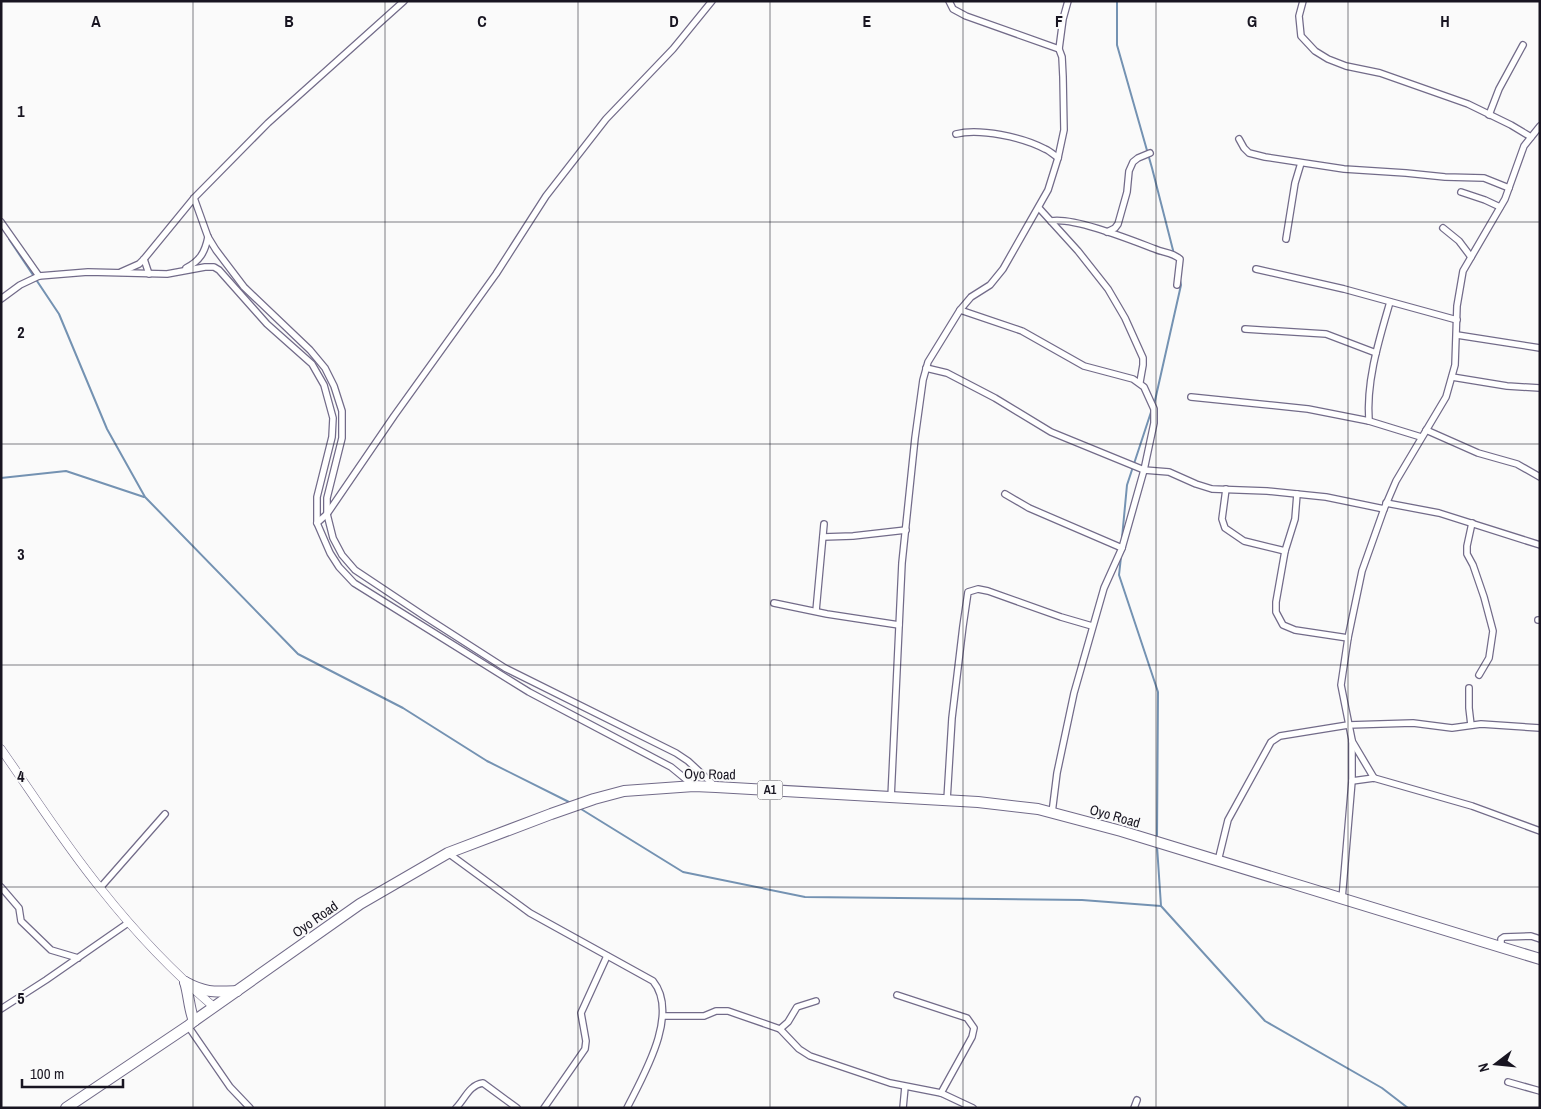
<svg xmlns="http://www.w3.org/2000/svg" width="1541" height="1109" font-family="'Archivo Narrow',sans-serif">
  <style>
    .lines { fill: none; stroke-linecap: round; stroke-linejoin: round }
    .stream { stroke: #7492b2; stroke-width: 2 }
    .street-casing { stroke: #726b89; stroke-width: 8 }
    .secondary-casing { stroke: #726b89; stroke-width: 9 }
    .highway-casing { stroke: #726b89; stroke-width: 12 }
    .street { stroke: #fff; stroke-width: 5.5 }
    .secondary { stroke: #fff; stroke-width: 8 }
    .highway { stroke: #fff; stroke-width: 10 }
    .grid { fill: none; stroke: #181521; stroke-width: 1; stroke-opacity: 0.55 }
    .labels { text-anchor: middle; stroke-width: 4; stroke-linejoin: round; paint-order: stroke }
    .shield { fill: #fafafa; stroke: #5c5a62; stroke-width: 1 }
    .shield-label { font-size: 12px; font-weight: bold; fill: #181521 }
    .street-label { font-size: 14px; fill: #181521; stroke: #fafafa }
    .grid-label { font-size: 16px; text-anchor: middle; font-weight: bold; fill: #181521; stroke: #fafafa; stroke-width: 4; stroke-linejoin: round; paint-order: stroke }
  </style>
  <rect width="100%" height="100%" fill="#fafafa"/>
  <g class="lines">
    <!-- stream -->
    <g class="stream">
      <polyline points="1117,1 1117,45 1152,168 1174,254"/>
      <polyline points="9,239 59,314 107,429 145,497 298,654 403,708 487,761 571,803"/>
      <polyline points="1154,405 1181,285 1180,280"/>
      <polyline points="1,478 66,471 144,497"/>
      <polyline points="1122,538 1127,485 1152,409"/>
      <polyline points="1121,557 1119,575 1158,692 1157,839"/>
      <polyline points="581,809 683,872 805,897 1082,900 1161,906 1265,1021 1382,1088 1408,1108"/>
      <polyline points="1157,846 1161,906"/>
    </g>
    <!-- street casing -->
    <g class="street-casing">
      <g id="street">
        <polyline points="949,1 953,9 966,16 1059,49"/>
        <polyline points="1303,1 1299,16 1301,36 1315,51 1328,59 1346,66 1380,73 1468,104 1511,125 1531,137"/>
        <polyline points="1489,115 1499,89 1523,45"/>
        <path d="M956,134C979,128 1023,137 1045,149C1050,151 1054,155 1058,158"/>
        <polyline points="1239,139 1244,148 1249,153 1265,157 1344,169 1406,173 1445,177 1484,178 1509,188"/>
        <polyline points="1461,192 1485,200 1500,207"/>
        <polyline points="194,198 208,237 216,250 244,287 310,350 325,368 334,386 342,411 342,438 327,498 327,514 333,538 342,555 355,570 424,616 505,668 676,753 688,761 716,787"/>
        <polyline points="1039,208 1078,251 1108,289 1125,318 1143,358 1143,365 1140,382"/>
        <path d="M1051,221C1074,217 1131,240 1155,249C1164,253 1172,252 1180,259L1177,285"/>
        <polyline points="1,222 39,276"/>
        <polyline points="1443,228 1459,241 1471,257"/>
        <polyline points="1107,232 1115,228 1118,224 1127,192 1129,171 1133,162 1138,158 1150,153"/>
        <polyline points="1286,239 1295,183 1301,163"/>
        <polyline points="144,259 149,274"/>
        <path d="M186,268C200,261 205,252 208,237"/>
        <polyline points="1256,269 1344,289 1457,320"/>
        <polyline points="121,272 139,264 144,259 194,198 268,123 404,1"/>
        <polyline points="1,299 20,285 39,276 88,272 167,274 205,267 214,267 219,270 267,324 312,364 324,385 333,418 332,437 317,497 317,523 330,553 339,567 354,583 529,692 671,767 693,785"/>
        <polyline points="960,310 1022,331 1084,366 1133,379 1144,387 1154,409 1154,423 1144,470 1122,548 1104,588 1074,693 1057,773 1052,813"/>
        <polyline points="1245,329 1326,334 1376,353"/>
        <polyline points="1457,335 1540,348"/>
        <polyline points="926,368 947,373 995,398 1051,432 1144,470 1169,472 1196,484 1212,489 1267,491 1326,497 1384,509"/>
        <polyline points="1452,377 1507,386 1540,388"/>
        <polyline points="1191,397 1308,409 1369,421 1421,437"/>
        <path d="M1369,421C1366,381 1379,340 1390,302"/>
        <polyline points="1426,430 1478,453 1517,464 1540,477"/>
        <polyline points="1226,489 1222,519 1225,528 1244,541 1285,551"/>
        <polyline points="1005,494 1029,508 1122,548"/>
        <polyline points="1297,494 1295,519 1285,551 1276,602 1276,612 1283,625 1295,630 1348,638"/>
        <polyline points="1386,503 1439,513 1540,545"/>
        <polyline points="317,523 327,514 394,416 496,274 546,196 606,119 673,49 712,1"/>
        <polyline points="1472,523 1467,546 1467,554 1473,565 1484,597 1493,631 1489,658 1479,675"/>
        <polyline points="823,537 853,536 906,530"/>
        <polyline points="774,603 827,614 899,625"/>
        <polyline points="816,611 824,524"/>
        <polyline points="1538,620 1540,620"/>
        <polyline points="1469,688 1469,708 1471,725"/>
        <polyline points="1352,741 1374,778"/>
        <polyline points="1352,781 1374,778 1472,806 1540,831"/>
        <polyline points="891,798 902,563 915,438 923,380 928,362 960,310 971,297 990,285 1003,269 1048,190 1058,158 1064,130 1063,77 1062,57 1059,49 1063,19 1068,1"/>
        <polyline points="947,800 952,718 963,626 968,592 978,589 988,591 1061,617 1092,626"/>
        <path d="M448,853L530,913L653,981C680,1014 643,1076 627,1108"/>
        <polyline points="1218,861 1228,820 1271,742 1280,736 1348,725 1413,723 1452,728 1481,724 1540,728"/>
        <polyline points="1,887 19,908 21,921 51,950 78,958"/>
        <polyline points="100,888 165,814"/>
        <polyline points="1342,899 1352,781 1352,740 1341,685 1348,638 1362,571 1384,509 1396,481 1446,397 1455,365 1457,306 1463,271 1505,199 1524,146 1540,126"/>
        <polyline points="1501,948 1501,939 1504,937 1531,936 1540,939"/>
        <polyline points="897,995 967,1018 974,1028 972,1037 941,1093"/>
        <polyline points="1,1009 46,980 128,923"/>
        <polyline points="664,1016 704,1016 716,1011 728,1011 780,1029 799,1049 810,1056 890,1083 941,1093 973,1108"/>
        <polyline points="188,1026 230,1087 250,1108"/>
        <polyline points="780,1029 788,1022 797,1007 816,1001"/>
        <polyline points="1508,1082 1540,1091"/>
        <path d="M456,1108C465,1099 469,1085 483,1083L517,1108"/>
        <polyline points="544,1108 585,1049 586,1041 581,1013 607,956"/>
        <polyline points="903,1108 905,1087"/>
        <polyline points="1134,1108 1137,1100"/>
      </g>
    </g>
    <!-- secondary casing -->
    <g class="secondary-casing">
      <path id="secondary" d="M1,749C34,796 65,845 101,889C135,932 173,972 214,1007"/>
    </g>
    <!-- highway casing -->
    <g class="highway-casing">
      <g id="highway">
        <path d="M185,982C205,993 214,992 237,991"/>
        <path d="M185,982C189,995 189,1009 194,1021"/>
        <polyline points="66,1108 188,1026 194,1021 360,904 448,853 551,814 594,799 624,791 694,786 716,787 978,802 1038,809 1121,831 1540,959"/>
      </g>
    </g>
    <!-- street -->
    <use href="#street" class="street"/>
    <!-- secondary -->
    <use href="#secondary" class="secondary"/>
    <!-- highway -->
    <use href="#highway" class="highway"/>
  </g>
  <!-- grid -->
  <path class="grid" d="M193,1V1108M385,1V1108M578,1V1108M770,1V1108M963,1V1108M1156,1V1108M1348,1V1108M1,222H1540M1,444H1540M1,665H1540M1,887H1540"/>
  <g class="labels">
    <!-- shield labels -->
    <rect class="shield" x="757.5" y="780.5" width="25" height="19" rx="4"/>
    <g class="shield-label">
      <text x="770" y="794">A1</text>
    </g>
    <!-- street labels -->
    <g class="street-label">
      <text transform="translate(710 774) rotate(1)" y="5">Oyo Road</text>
      <text transform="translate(1115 816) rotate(16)" y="5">Oyo Road</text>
      <text transform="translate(315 919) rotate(-35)" y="5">Oyo Road</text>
    </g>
  </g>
  <g class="grid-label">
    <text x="96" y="27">A</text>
    <text x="289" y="27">B</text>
    <text x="482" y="27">C</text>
    <text x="674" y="27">D</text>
    <text x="867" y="27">E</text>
    <text x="1059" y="27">F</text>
    <text x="1252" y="27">G</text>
    <text x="1445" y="27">H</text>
    <text x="21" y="117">1</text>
    <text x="21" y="338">2</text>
    <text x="21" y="560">3</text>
    <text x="21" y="782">4</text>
    <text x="21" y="1004">5</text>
  </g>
  <!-- border -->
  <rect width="1541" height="1109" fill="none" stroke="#181521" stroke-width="5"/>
  <!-- north arrow -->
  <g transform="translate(1496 1064) rotate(254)" stroke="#fafafa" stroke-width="4" paint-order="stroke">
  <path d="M0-4L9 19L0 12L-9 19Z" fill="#181521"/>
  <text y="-8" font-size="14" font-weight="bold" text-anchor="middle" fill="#181521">N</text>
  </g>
  <!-- scale -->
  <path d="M22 1079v8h101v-8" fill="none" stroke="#181521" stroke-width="2.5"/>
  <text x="30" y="1079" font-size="15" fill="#181521" stroke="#fafafa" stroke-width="4" paint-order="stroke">100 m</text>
</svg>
